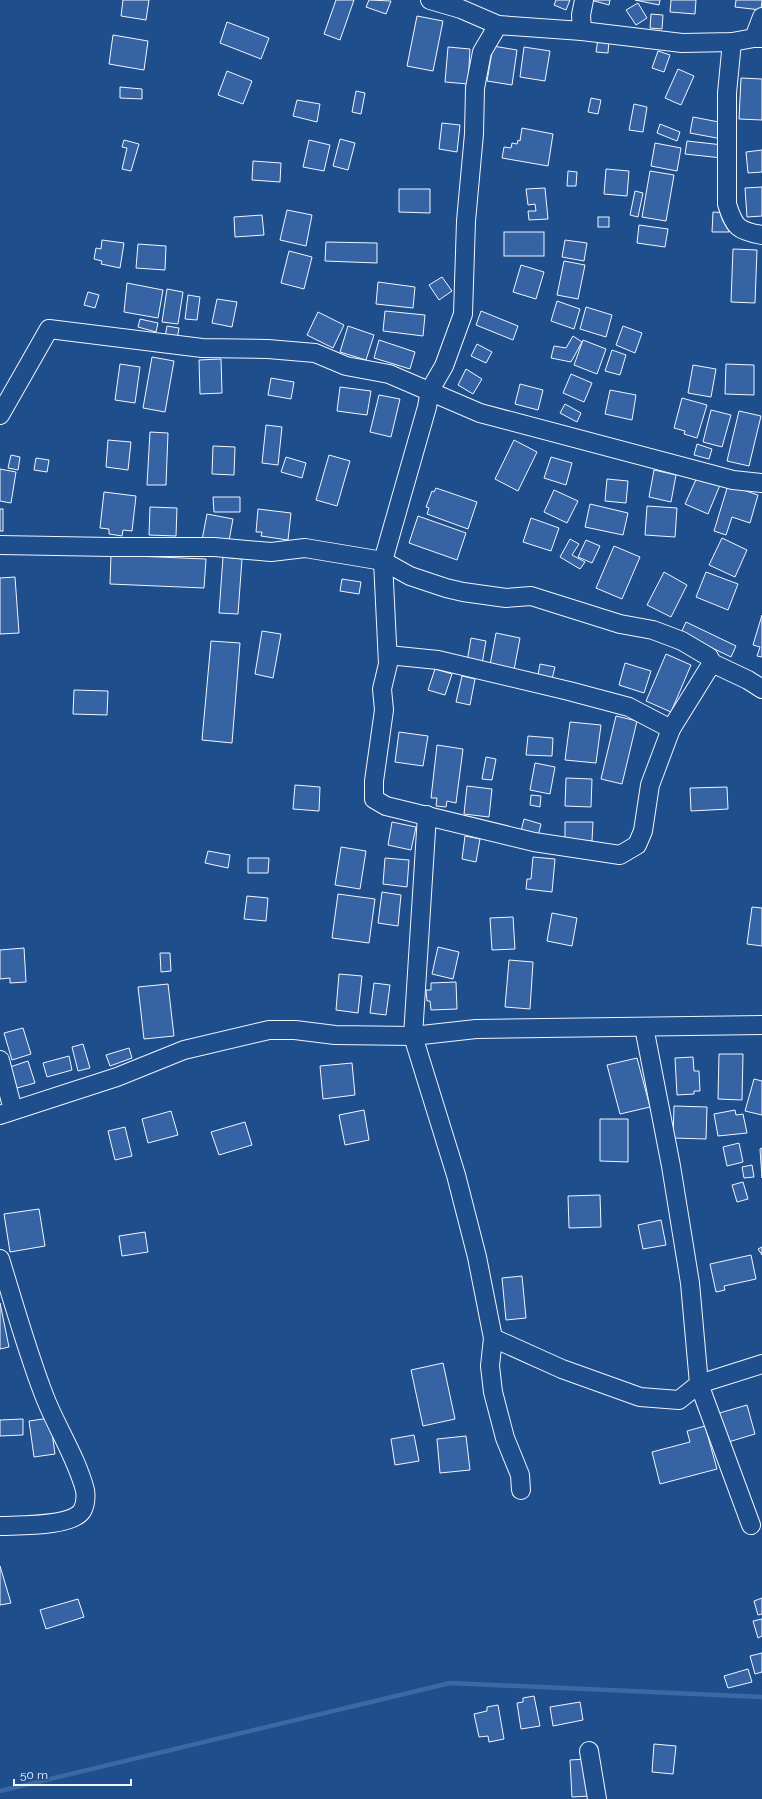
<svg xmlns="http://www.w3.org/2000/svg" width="762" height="1799" font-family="Raleway,sans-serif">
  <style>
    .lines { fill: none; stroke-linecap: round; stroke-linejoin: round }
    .stream { stroke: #3b69a3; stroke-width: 4.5 }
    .building { fill: #3563a3; stroke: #f2f6ff }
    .minor-casing { stroke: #f2f6ff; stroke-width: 20 }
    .minor { stroke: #1f4e8c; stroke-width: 18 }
  </style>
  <rect width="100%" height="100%" fill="#1f4e8c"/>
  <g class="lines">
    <!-- stream -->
    <polyline class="stream" points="0,1791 450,1683 762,1697"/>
  </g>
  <!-- building -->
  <g class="building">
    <polygon points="123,0 149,0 146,20 121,16"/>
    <polygon points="336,0 354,0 340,40 324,34"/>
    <polygon points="369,0 391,1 386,14 366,7"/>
    <polygon points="556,0 570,0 566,10 554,5"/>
    <polygon points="591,0 610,0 609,5"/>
    <polygon points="635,0 660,0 659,5"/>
    <polygon points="671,0 696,0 695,14 670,12"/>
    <polygon points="736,0 762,0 761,10 735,7"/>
    <polygon points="638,3 647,18 636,25 626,10"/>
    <polygon points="651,14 663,15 662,29 650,28"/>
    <polygon points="417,16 443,21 433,71 407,66"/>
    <polygon points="227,22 269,38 261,59 220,43"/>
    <polygon points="113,35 148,41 144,70 109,64"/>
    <polygon points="598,39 609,40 608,53 596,52"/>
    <polygon points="493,46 517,50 512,85 487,81"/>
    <polygon points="448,47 470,49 468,84 445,82"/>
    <polygon points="524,47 550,51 545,81 520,77"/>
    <polygon points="658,51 670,55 664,72 652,68"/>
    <polygon points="678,69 694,76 681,105 665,98"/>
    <polygon points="227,71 252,81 243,104 218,95"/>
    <polygon points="741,78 762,79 762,120 739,119"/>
    <polygon points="120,87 142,89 142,99 120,98"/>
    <polygon points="356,91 365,93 361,114 352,112"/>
    <polygon points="591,98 601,100 598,114 588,112"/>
    <polygon points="297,100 320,104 317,122 293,116"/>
    <polygon points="634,104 647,107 643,132 629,130"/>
    <polygon points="693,117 724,123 722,139 690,133"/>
    <polygon points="442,123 460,125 457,152 439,149"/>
    <polygon points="660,124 680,132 677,141 657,133"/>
    <polygon points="522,128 553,134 548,166 502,158 504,147 511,148 512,143 517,144 518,140 520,141"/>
    <polygon points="340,139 355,143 348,170 333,166"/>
    <polygon points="124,140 139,144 131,171 122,169 127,148 122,147"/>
    <polygon points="309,140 330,145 324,171 303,167"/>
    <polygon points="687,141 723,145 722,158 685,154"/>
    <polygon points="655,143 681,148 677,171 651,166"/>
    <polygon points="762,150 762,172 748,173 746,152"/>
    <polygon points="253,161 281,163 280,182 252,180"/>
    <polygon points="606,169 629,171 627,196 604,194"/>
    <polygon points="568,171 577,172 576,186 567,186"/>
    <polygon points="650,171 674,175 666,221 642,217"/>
    <polygon points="762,187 762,216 747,217 745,188"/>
    <polygon points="545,188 548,219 529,220 528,211 536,211 535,204 528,205 526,189"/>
    <polygon points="399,189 430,189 430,213 399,212"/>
    <polygon points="635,191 643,193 638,217 630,215"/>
    <polygon points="287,210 312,215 306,246 280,240"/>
    <polygon points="713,212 729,213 729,232 712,232"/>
    <polygon points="262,215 264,235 235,237 234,217"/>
    <rect x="598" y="217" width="11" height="10"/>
    <polygon points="639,225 668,229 665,247 637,243"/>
    <rect x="504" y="232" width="40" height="24"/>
    <polygon points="102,240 124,243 120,268 101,264 102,261 94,259 96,248 101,249"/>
    <polygon points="565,240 587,243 584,261 562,257"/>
    <polygon points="326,242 377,243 377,263 325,261"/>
    <polygon points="138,244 166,246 165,270 136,268"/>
    <polygon points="733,249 757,250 755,303 731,302"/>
    <polygon points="289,251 312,257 304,289 281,283"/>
    <polygon points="564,261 585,265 578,299 557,295"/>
    <polygon points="521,265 544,272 536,299 513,292"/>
    <polygon points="442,277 452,291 439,300 429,285"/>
    <polygon points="378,282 415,287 413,308 376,304"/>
    <polygon points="127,283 163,290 158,318 124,312"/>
    <polygon points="167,289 183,292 178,324 162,322"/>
    <polygon points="88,292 99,295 95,308 84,305"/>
    <polygon points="188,295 200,297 197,320 185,319"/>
    <polygon points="217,299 237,302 232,327 212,323"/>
    <polygon points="557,301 580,309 574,329 551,321"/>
    <polygon points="586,307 612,315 606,337 580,329"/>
    <polygon points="385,311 425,315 423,336 383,331"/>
    <polygon points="481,311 518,326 513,340 476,325"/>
    <polygon points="318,312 344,325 333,348 307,335"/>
    <polygon points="140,319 158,323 156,332 138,327"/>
    <polygon points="167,326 179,328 177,339 165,337"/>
    <polygon points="348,326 374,335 366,360 340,352"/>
    <polygon points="623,326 642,333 635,353 616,345"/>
    <polygon points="573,336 582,342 571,362 551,358 554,346 566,348"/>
    <polygon points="379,340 415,352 410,369 374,358"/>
    <polygon points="583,340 606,349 597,374 574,365"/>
    <polygon points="477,344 492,352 486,363 471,356"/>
    <polygon points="612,350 626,355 620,375 605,371"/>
    <polygon points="152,357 174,361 165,412 143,408"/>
    <polygon points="221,359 222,393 200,394 199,360"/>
    <polygon points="120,364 140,367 135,403 115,400"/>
    <polygon points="726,364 754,365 754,395 725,394"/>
    <polygon points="693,365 716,369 711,397 688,393"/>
    <polygon points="466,369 482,379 473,394 458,385"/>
    <polygon points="571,374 592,383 584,402 563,393"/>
    <polygon points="271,378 294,382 291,399 268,395"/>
    <polygon points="520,384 543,390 538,410 515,404"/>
    <polygon points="340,387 371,391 367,415 337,411"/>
    <polygon points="610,390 636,395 632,420 605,414"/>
    <polygon points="379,395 400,399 391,437 370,432"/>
    <polygon points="682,398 707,405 697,438 684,434 685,431 674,428"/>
    <polygon points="565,404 581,413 577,422 560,413"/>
    <polygon points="711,410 731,415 722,447 703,442"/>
    <polygon points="739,411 761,416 749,466 727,461"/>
    <polygon points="266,425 282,427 278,465 262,463"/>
    <polygon points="150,432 168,433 166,485 147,485"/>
    <polygon points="108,440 131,442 128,470 106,467"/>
    <polygon points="514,440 537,452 518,491 495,479"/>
    <polygon points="697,444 712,449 709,459 694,455"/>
    <polygon points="213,446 235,447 234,475 212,474"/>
    <polygon points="11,455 20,457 18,470 8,468"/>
    <polygon points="329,455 350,461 337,506 316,500"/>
    <polygon points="286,457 306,463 302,478 281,472"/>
    <polygon points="551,457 572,463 566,485 544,478"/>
    <polygon points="36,458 49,460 47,472 34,470"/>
    <polygon points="0,469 16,472 11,503 0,501"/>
    <polygon points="654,470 676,475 671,502 649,497"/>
    <polygon points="698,475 720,485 708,514 685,504"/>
    <polygon points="607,479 628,481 626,503 605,501"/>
    <polygon points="728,485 758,495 750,523 732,517 726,535 714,531"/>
    <polygon points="436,488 477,502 468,529 427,514 429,508 426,507 432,491 434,492"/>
    <polygon points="554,490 578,501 567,523 544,512"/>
    <polygon points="104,492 136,496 132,531 123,530 122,536 109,534 109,529 100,528"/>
    <polygon points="213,497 240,497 240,512 214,512"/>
    <polygon points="590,504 628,513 623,535 585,527"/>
    <polygon points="647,506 677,508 675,537 645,535"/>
    <polygon points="150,507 177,508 176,536 149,535"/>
    <rect x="0" y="509" width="3" height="22"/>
    <polygon points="258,509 291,513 288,540 261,536 262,532 256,532"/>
    <polygon points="207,514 233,519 228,546 202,540"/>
    <polygon points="418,516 466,533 457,560 409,543"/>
    <polygon points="531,518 559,528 551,551 523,542"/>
    <polygon points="722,538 747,550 735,577 709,565"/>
    <polygon points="570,539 579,544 572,555 585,562 580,569 560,557"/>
    <polygon points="586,540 600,546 592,563 578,557"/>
    <polygon points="614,546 640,557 622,599 596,588"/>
    <polygon points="111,555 206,559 204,588 110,584"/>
    <polygon points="223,557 242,559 238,614 219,613"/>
    <polygon points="664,572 687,585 671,617 647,605"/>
    <polygon points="706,572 738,584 728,610 696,597"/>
    <polygon points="15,577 19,633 0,634 0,578"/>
    <polygon points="342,579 361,582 359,594 340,591"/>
    <polygon points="762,615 762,657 757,656 760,647 753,645"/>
    <polygon points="686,622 736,646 731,657 681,633"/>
    <polygon points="262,631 281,634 273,678 255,674"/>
    <polygon points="496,633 520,638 514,670 490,665"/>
    <polygon points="471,638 486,641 482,664 467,662"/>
    <polygon points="211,641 240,643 232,743 202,740"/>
    <polygon points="666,654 691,665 671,712 646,701"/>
    <polygon points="625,663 651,671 644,693 619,685"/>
    <polygon points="540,664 555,667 552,679 538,675"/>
    <polygon points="435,669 452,674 445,695 428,690"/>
    <polygon points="462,676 475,679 470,705 456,702"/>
    <polygon points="74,690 108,691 107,715 73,714"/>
    <polygon points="616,716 637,721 622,784 601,779"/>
    <polygon points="570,722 601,725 596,763 565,760"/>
    <polygon points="399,732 428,736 423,766 395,762"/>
    <polygon points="528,736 553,738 552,756 526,755"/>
    <polygon points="437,745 463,749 456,803 447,801 446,807 436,806 437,798 431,798"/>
    <polygon points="486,757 496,759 492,780 482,779"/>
    <polygon points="535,763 555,767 550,794 530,790"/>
    <polygon points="566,778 592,779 591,807 565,806"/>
    <polygon points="295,785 320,787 319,811 293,809"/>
    <polygon points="467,786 492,789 489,817 464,814"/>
    <polygon points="727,787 728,809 691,811 690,788"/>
    <polygon points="531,795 541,796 540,807 530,805"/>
    <polygon points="524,819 541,824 538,836 521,831"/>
    <polygon points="392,822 416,827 411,850 388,845"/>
    <polygon points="565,822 593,822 592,841 565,841"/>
    <polygon points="465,836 480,839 476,862 462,859"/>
    <polygon points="341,847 366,851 360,889 335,885"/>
    <polygon points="208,851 230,855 228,868 205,863"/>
    <polygon points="533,857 555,859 552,892 526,889 527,879 531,879"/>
    <polygon points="248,858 269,858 268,873 248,873"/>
    <polygon points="385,858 409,860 407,887 383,884"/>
    <polygon points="382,892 401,895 398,926 378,923"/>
    <polygon points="338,894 375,899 369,943 332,938"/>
    <polygon points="247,896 268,898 266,921 244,919"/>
    <polygon points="752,907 762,908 762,946 747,944"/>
    <polygon points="552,913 577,918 572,946 547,941"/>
    <polygon points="513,917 515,949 492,950 490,918"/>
    <polygon points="438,947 459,952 453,979 432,974"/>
    <polygon points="24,948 26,982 10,983 10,978 0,979 0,950"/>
    <polygon points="160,953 170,953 171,971 161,972"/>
    <polygon points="509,960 533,962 530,1009 505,1007"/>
    <polygon points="339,974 362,976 358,1013 336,1010"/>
    <polygon points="456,982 457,1009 431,1010 430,1001 427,1001 426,990 431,990 431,983"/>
    <polygon points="374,983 390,985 386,1015 370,1013"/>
    <polygon points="168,984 174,1036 144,1039 138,987"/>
    <polygon points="23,1028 31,1054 12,1060 4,1033"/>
    <polygon points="83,1044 90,1068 78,1071 72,1047"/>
    <polygon points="129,1048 132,1058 110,1066 106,1055"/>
    <polygon points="719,1054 743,1054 742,1100 718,1099"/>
    <polygon points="69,1056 72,1070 47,1077 43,1063"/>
    <polygon points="693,1057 694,1071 699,1071 700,1091 694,1091 694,1094 677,1095 675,1058"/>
    <polygon points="637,1058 650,1107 620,1114 607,1065"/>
    <polygon points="28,1061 35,1083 17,1088 10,1067"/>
    <polygon points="352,1063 355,1095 323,1099 320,1066"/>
    <polygon points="754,1079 762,1081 762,1115 745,1111"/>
    <polygon points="674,1106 707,1107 706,1139 673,1138"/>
    <polygon points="364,1110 369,1140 345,1145 339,1115"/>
    <polygon points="735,1110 736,1115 743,1114 747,1133 718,1136 714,1114"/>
    <polygon points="171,1111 178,1135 148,1143 142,1119"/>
    <polygon points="600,1119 628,1119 628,1162 600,1161"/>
    <polygon points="245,1122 252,1145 219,1155 211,1132"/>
    <polygon points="125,1127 132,1156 115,1160 108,1131"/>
    <polygon points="739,1143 743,1162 727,1166 723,1147"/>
    <polygon points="762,1148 762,1178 760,1149"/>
    <polygon points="752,1165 754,1177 744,1178 742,1167"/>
    <polygon points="743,1182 748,1199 737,1202 732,1185"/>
    <polygon points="600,1195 601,1227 569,1228 568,1196"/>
    <polygon points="39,1209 45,1246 10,1252 4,1214"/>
    <polygon points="661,1220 666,1245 643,1249 638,1225"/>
    <polygon points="145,1232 148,1252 122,1256 119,1236"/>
    <polygon points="762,1247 762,1255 758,1249"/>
    <polygon points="751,1255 756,1279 724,1286 725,1290 716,1292 710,1264"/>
    <polygon points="522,1276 526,1318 506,1320 502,1278"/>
    <polygon points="0,1303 9,1347 0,1349"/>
    <polygon points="443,1363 455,1419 423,1426 411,1370"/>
    <polygon points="747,1405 755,1434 725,1443 716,1414"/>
    <polygon points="50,1418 55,1454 34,1457 29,1421"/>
    <polygon points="23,1419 23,1435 0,1436 0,1420"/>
    <polygon points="705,1426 717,1469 660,1484 652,1452 690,1442 687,1431"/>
    <polygon points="414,1435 419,1461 395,1465 391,1439"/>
    <polygon points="466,1436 470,1470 440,1473 437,1439"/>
    <polygon points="0,1566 11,1603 0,1605"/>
    <polygon points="762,1598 762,1614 758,1615 754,1601"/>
    <polygon points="78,1599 84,1617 46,1629 40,1610"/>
    <polygon points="762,1619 762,1636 758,1638 753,1621"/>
    <polygon points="762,1653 762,1672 755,1674 750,1656"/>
    <polygon points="748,1669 752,1682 728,1688 724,1676"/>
    <polygon points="534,1696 540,1726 521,1729 517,1703 523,1702 523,1698"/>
    <polygon points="580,1702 583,1720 553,1726 550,1707"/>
    <polygon points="498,1705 504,1739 489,1742 488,1736 479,1737 474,1714 487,1711 487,1707"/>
    <polygon points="654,1744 676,1746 673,1774 652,1772"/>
    <polygon points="587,1759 590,1796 572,1797 570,1760"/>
  </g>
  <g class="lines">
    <!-- minor casing -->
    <g class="minor-casing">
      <g id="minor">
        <polyline points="430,0 461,9 498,25 582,31 682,43 732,42 754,38 762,38"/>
        <polyline points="498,25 482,52 475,88 474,134 466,221 463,314 444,366 430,390 427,407 383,561 388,664 382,689 384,710 374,781 374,799 386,806 534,842 620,855 637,845 643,831 650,785 671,729 712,663"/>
        <polyline points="582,31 581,15 584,0"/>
        <polyline points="754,38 762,17"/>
        <path d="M732,42L727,93V204C734,227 738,231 762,235"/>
        <polyline points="0,415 49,329 202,348 268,349 315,353 346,366 389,374 480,413 733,480 762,483"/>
        <polyline points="0,545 111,547 214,547 271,552 305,548 383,561 410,576 446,588 463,592 506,598 531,596 620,624 653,630 682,641 709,657 712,663 748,680 762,689"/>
        <polyline points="388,655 438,660 569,691 629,707 671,729"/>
        <polyline points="427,815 413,1036 456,1175 477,1257 493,1338 490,1366 493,1392 505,1438 520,1475 521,1490"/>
        <polyline points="0,1060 13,1110"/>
        <polyline points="0,1115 117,1077 184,1050 269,1030 295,1030 335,1035 413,1036 476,1029 762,1025"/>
        <path d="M0,1259C14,1304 27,1351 44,1395C56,1427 76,1456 85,1490C86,1497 86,1504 82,1511C71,1527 18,1525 0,1526"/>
        <polyline points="493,1338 562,1369 640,1397 679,1400 699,1384 690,1283 671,1166 644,1027"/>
        <polyline points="751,1525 699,1384 762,1364"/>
        <polyline points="589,1751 597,1799"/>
      </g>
    </g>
    <!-- minor -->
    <use href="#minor" class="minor"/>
  </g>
  <!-- scale -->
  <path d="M14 1779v6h117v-6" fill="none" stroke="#f2f6ff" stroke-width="2"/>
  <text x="20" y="1779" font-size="12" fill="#f2f6ff" stroke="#1f4e8c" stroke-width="3" paint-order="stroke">50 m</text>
</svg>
